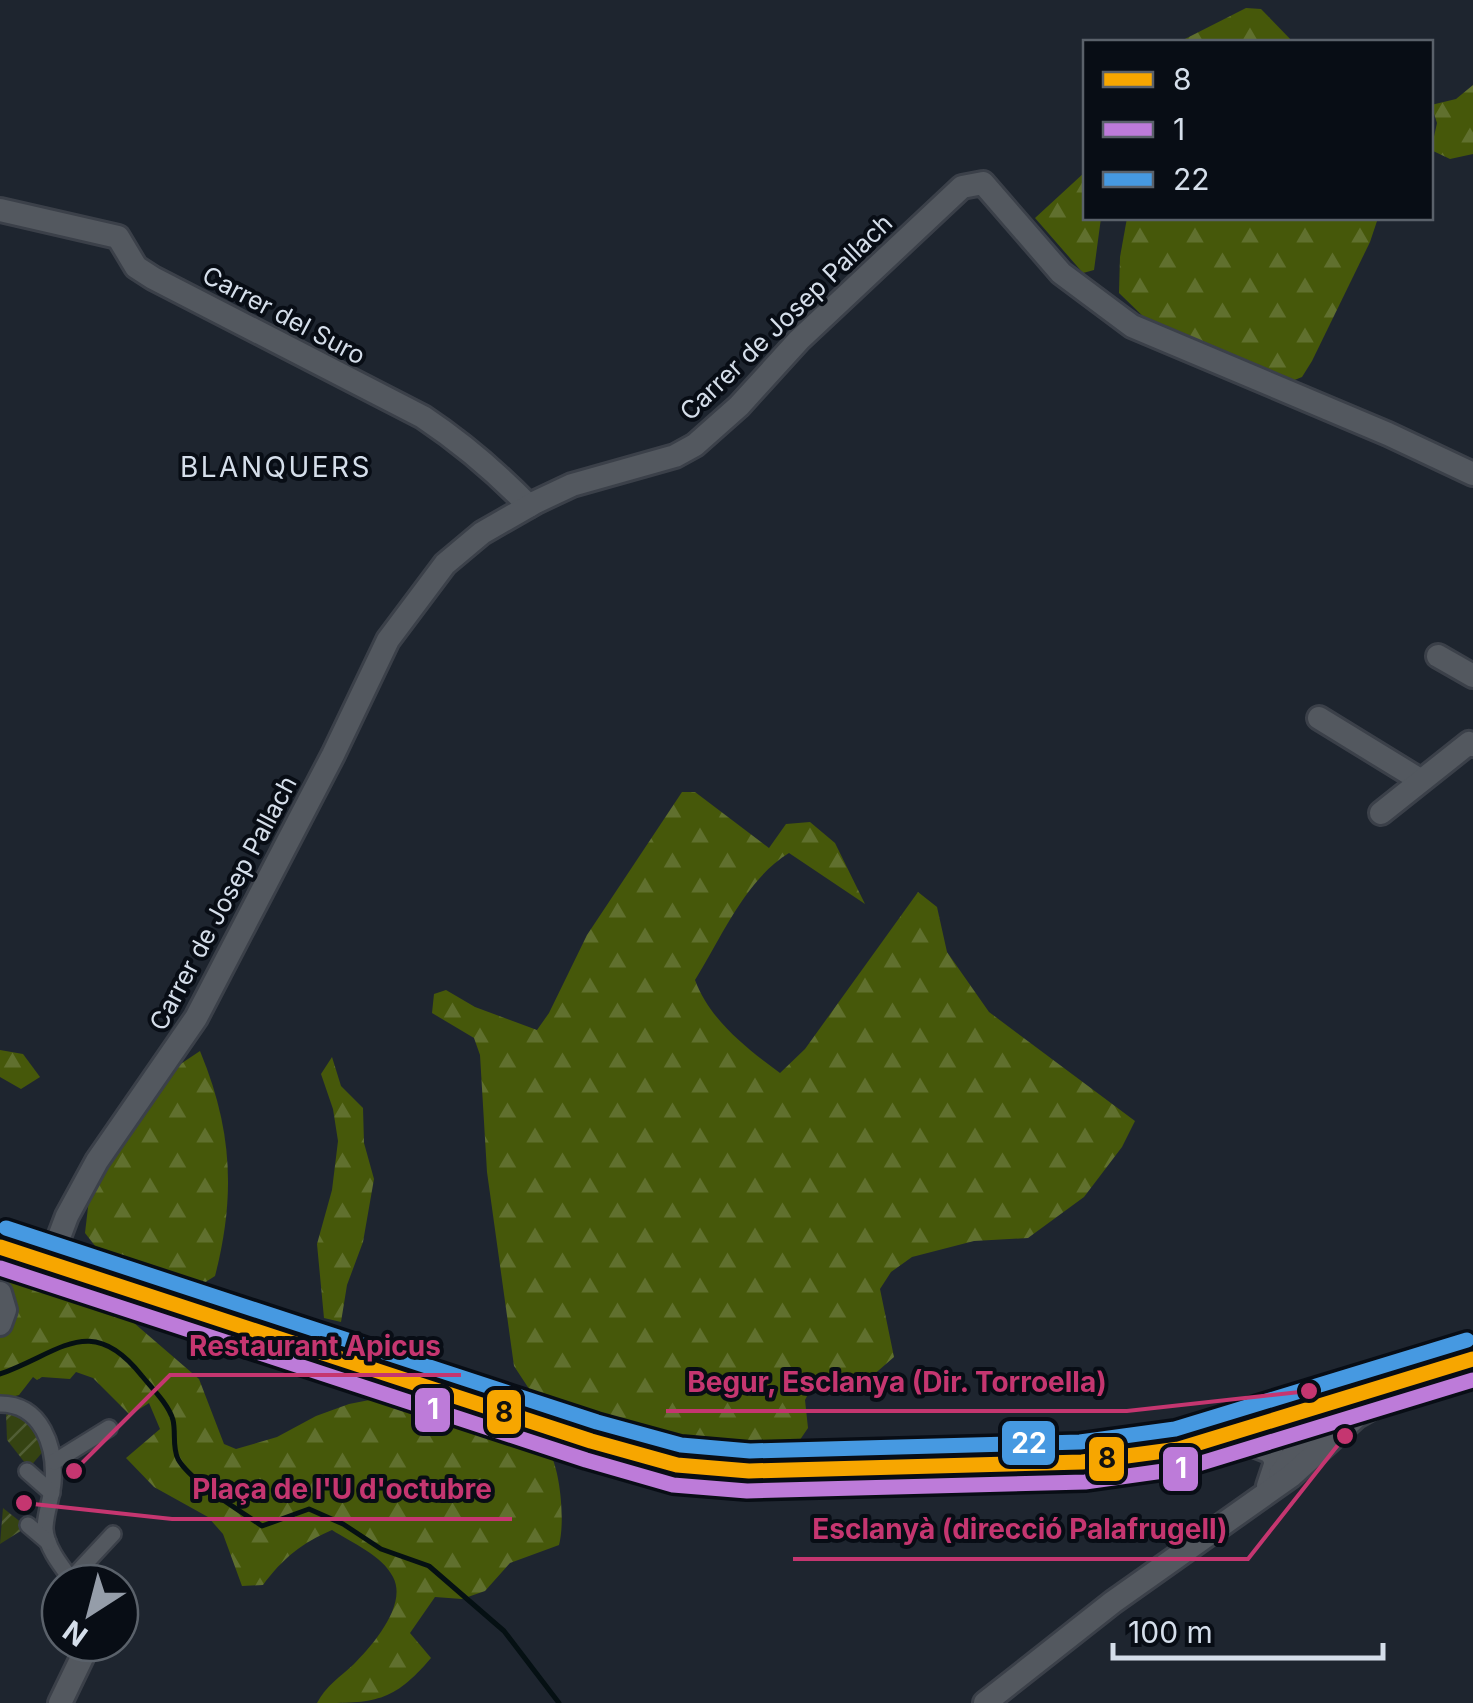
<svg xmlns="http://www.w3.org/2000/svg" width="1473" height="1703" font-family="Inter,sans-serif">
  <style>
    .forest { fill: url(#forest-firs) }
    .garden { fill: url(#garden-furrows) }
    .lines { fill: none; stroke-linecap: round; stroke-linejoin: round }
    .stream { stroke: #051013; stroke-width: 5 }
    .pedestrian-casing { stroke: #3b4049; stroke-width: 20 }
    .minor-casing { stroke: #3b4049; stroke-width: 28 }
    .tertiary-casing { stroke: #3b4049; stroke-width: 32 }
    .pedestrian { stroke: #53585f; stroke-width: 15 }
    .minor { stroke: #53585f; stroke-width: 22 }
    .tertiary { stroke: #53585f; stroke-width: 28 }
    .bus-1-casing { stroke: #080d15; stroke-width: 22 }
    .bus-2-casing { stroke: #080d15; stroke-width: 22 }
    .bus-3-casing { stroke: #080d15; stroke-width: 22 }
    .bus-1 { stroke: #f7a600; stroke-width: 15 }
    .bus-2 { stroke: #bd7bd9; stroke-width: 15 }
    .bus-3 { stroke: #4699e1; stroke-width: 15 }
    .labels { text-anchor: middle; stroke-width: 8; stroke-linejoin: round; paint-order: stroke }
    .street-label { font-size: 25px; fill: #d5deea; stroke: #080d15 }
    .neighbourhood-label { font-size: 28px; letter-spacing: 2.5px; fill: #d5deea; stroke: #080d15 }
    .leader { fill: none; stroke: #c53670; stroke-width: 4 }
    .callout-dot { fill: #c53670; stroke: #080d15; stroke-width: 4 }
    .callout-label { font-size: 28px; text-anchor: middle; font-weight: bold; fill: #c53670; stroke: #080d15; stroke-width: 8; stroke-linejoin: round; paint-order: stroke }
    .line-badge { stroke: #080d15; stroke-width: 4 }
    .badge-label { font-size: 28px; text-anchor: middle; font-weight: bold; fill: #fff }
    .pale-badge-label { font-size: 28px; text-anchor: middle; font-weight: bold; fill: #111 }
  </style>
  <defs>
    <pattern id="forest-firs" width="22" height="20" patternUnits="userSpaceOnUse" patternTransform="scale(2.5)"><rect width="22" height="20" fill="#46580a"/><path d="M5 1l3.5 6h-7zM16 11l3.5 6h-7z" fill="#60702e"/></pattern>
    <pattern id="garden-furrows" width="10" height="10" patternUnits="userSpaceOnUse" patternTransform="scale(2.5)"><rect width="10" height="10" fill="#354312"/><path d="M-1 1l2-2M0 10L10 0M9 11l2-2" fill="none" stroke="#515e35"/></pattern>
  </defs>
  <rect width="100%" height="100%" fill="#1e252f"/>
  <!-- forest -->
  <g class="forest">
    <polygon points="1246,8 1261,9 1293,42 1179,42"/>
    <polygon points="1473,85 1473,154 1450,159 1431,150 1437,123 1431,105 1456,99"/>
    <polygon points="1085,172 1086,218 1101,218 1094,270 1083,273 1035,218"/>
    <polygon points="1127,218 1378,218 1370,242 1312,361 1302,377 1292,381 1152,325 1119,293 1120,257"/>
    <path d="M682,792H695L769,848L786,824L810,822L835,843L865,904L789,853C746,879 721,938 695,980C710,1020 746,1048 780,1073L805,1049L918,892L937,907L947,952L989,1012L1135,1121L1122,1147L1084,1197L1028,1238L974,1241L912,1257L891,1272L880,1289L894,1357L871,1377H817L805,1400L808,1428L793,1450L747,1451L712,1438H684L649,1430L584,1426L537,1401L514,1366L487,1172L480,1055L474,1038L432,1013L434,994L446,990L475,1007L537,1030L549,1013L587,935Z"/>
    <polygon points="0,1050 23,1054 40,1077 21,1089 0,1077"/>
    <path d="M200,1051C232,1128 236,1195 215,1276L193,1290L132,1275L99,1251L85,1233L89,1199L108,1155L176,1067Z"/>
    <polygon points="332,1057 341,1086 363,1108 364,1143 374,1179 363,1242 347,1285 341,1322 324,1318 317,1244 332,1190 338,1141 333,1109 321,1074"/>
    <path d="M0,1271L93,1298L134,1323L199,1379L224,1444L236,1449L277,1437L316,1416L349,1404L400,1394L531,1435C538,1440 546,1444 549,1451C561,1472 565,1523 559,1545L510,1563L485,1591L462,1599L435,1597L410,1633L431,1658C393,1703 374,1703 317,1703C326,1686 340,1677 354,1664C372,1646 408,1605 393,1577C382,1555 352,1543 332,1530C302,1543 283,1558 263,1585L242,1586L223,1534L208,1517L154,1487L126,1458L160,1429L149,1403L130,1415L93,1378L76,1372L70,1379L42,1377L37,1380L33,1377L19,1395L0,1400Z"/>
  </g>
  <!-- garden -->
  <g class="garden">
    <polygon points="6,1413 31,1421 46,1448 29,1468 7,1440"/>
    <polygon points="3,1508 27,1527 0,1544"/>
  </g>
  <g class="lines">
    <!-- stream -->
    <path class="stream" d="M0,1374C60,1353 91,1311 142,1376C152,1388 169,1405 173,1420C176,1432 172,1447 178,1459C190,1481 239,1510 262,1526L309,1509L343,1524L381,1549L429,1566L504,1631L559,1703"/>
    <!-- pedestrian casing -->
    <g class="pedestrian-casing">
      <g id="pedestrian">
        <path d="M0,1404C42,1404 56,1447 53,1483C52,1497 45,1514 45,1529C46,1548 63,1568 74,1583"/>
        <polyline points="54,1462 109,1428"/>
        <polyline points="27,1471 52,1493"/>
        <polyline points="28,1525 48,1542"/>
        <polyline points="71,1579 113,1534"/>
      </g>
    </g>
    <!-- minor casing -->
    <g class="minor-casing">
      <g id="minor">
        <path d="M0,210L118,237L136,267L153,278L423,417C462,443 496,472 529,506"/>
        <polyline points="1438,656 1473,676"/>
        <polyline points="1319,718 1420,780"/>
        <polyline points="1381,813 1469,743 1473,745"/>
        <polyline points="50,1261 67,1216 97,1161 196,1018 333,755 388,640 445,564 482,533 536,502 572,485 675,456 695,445 739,406 799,340 962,187 983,183 1061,273 1132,326 1388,434 1473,474"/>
        <polyline points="0,1293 5,1310 0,1324"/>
        <polyline points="1217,1438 1244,1441 1271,1452 1276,1462 1268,1486"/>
        <path d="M1280,1474C1300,1451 1304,1423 1331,1405"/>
        <polyline points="60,1703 89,1643"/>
        <polyline points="985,1703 1113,1602 1291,1476 1357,1416 1410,1386"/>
      </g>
    </g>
    <!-- tertiary casing -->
    <g class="tertiary-casing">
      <polyline id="tertiary" points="0,1247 591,1441 677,1465 749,1471 1082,1462 1179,1449 1473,1359"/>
    </g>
    <!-- pedestrian -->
    <use href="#pedestrian" class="pedestrian"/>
    <!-- minor -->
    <use href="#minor" class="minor"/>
    <!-- tertiary -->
    <use href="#tertiary" class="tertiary"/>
    <!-- bus-1 casing -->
    <g class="bus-1-casing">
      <polyline id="bus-1" points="0,1247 591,1441 677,1465 749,1471 1082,1462 1179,1449 1473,1359"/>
    </g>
    <!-- bus-2 casing -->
    <g class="bus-2-casing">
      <polyline id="bus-2" points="0,1268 586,1460 673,1485 747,1491 1085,1482 1185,1468 1473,1380"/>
    </g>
    <!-- bus-3 casing -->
    <g class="bus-3-casing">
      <polyline id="bus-3" points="6,1228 597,1422 681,1445 750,1451 1080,1442 1175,1429 1467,1340"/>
    </g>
    <!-- bus-1 -->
    <use href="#bus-1" class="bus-1"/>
    <!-- bus-2 -->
    <use href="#bus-2" class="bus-2"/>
    <!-- bus-3 -->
    <use href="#bus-3" class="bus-3"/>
  </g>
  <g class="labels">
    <!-- street labels -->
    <g class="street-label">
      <text transform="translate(284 315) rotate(28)" y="9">Carrer del Suro</text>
      <text transform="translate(786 317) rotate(-44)" y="9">Carrer de Josep Pallach</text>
      <text transform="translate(223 903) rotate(-62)" y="9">Carrer de Josep Pallach</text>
    </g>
    <!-- neighbourhood labels -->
    <g class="neighbourhood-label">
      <text x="276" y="477">BLANQUERS</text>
    </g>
  </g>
  <!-- callouts -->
  <path class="leader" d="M74 1471L170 1375H461M1309 1391L1127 1411H666M24 1503L172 1519H512M1345 1436L1248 1559H793"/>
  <g class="callout-dot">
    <circle cx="74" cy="1471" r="10"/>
    <circle cx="1309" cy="1391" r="10"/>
    <circle cx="24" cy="1503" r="10"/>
    <circle cx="1345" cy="1436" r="10"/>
  </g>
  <g class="callout-label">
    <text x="315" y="1356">Restaurant Apicus</text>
    <text x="897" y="1392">Begur, Esclanya (Dir. Torroella)</text>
    <text x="342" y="1499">Plaça de l'U d'octubre</text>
    <text x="1020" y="1539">Esclanyà (direcció Palafrugell)</text>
  </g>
  <g class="line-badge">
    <rect x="413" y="1386" width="39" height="48" rx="10" fill="#bd7bd9"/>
    <rect x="485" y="1388" width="38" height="48" rx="10" fill="#f7a600"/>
    <rect x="1000" y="1419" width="57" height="48" rx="10" fill="#4699e1"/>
    <rect x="1087" y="1435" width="39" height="48" rx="10" fill="#f7a600"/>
    <rect x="1161" y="1445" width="39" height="48" rx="10" fill="#bd7bd9"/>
  </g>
  <g class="badge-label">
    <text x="433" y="1419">1</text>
    <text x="1029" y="1453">22</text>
    <text x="1181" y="1478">1</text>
  </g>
  <g class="pale-badge-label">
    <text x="504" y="1422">8</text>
    <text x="1107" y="1468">8</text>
  </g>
  <!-- legend -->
  <rect x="1083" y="40" width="350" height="180" fill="#080d15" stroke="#5a616a" stroke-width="2.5"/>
  <rect x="1103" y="72" width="50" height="15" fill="#f7a600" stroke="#5a616a" stroke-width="2.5"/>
  <text x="1173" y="90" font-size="30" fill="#d5deea">8</text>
  <rect x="1103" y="122" width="50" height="15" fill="#bd7bd9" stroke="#5a616a" stroke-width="2.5"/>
  <text x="1173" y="140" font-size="30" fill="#d5deea">1</text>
  <rect x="1103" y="172" width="50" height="15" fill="#4699e1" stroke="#5a616a" stroke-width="2.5"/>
  <text x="1173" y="190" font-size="30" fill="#d5deea">22</text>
  <!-- north arrow -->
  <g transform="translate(90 1613) rotate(216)"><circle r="48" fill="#080d15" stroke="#5a616a" stroke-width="2.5"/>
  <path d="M0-8L18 38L0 25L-18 38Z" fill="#959da9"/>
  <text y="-15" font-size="28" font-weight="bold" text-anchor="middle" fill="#d5deea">N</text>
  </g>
  <!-- scale -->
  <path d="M1113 1643v15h270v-15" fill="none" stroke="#d5deea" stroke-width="5"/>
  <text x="1128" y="1643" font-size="30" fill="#d5deea" stroke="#080d15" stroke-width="8" paint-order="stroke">100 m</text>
</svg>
